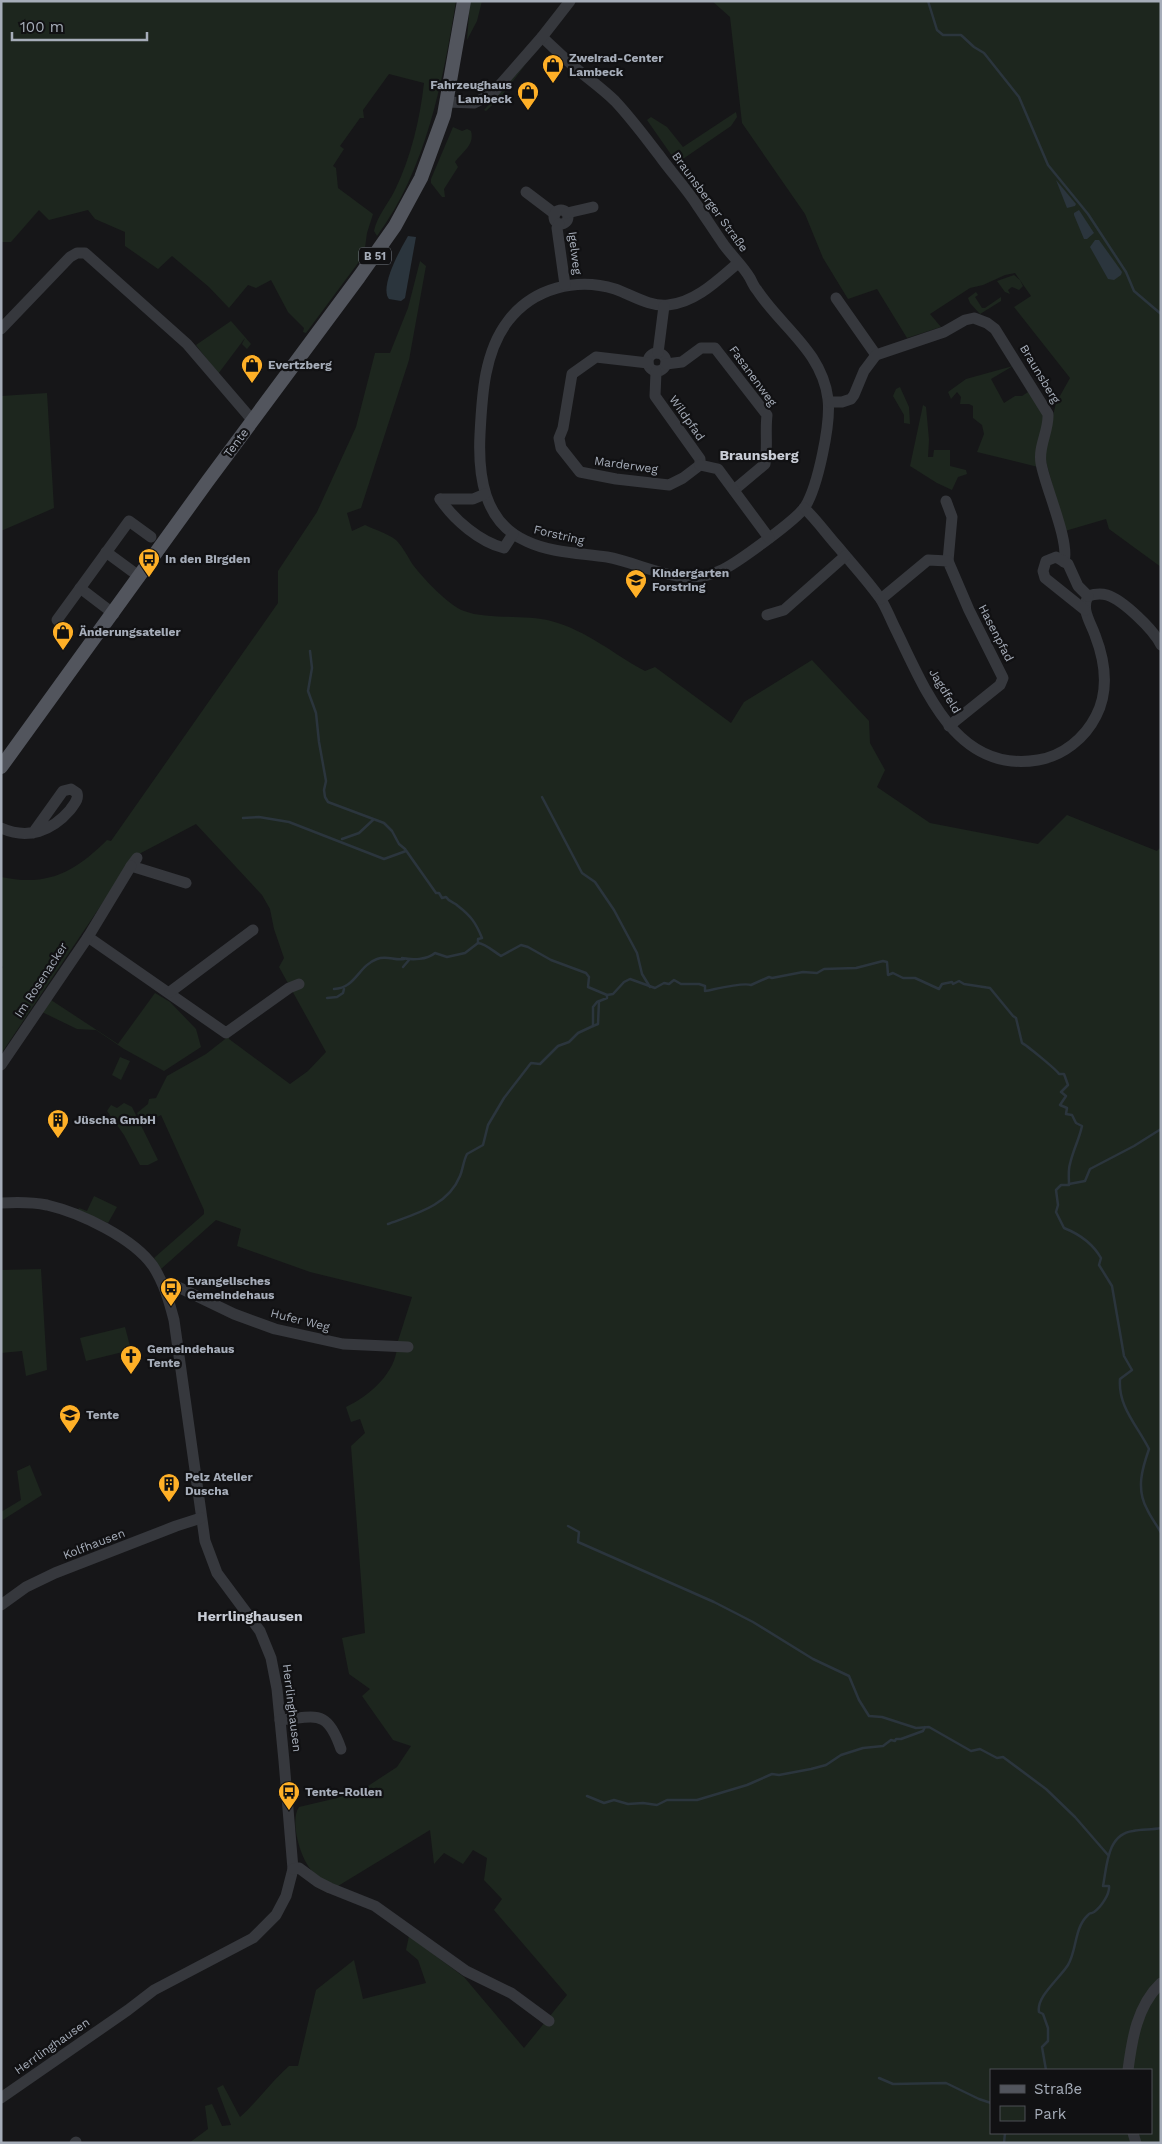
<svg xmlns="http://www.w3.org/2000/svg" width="1162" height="2144" font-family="'Work Sans',sans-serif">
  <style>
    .green { fill: #1d261e; fill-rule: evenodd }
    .water { fill: #2b353d }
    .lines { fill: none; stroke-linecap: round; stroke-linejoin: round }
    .stream { stroke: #2b353d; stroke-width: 2.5 }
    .minor { stroke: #36383d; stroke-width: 11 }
    .major { stroke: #52555d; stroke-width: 14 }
    .labels { text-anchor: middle; stroke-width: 4.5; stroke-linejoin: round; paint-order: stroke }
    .shield { fill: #111113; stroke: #797e87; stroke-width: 1 }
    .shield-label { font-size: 11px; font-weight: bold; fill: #a6adb9 }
    .poi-label { font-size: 12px; font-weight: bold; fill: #a6adb9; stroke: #111113; text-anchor: start }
    .street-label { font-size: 12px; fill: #a6adb9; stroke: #111113 }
    .neighbourhood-label { font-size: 14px; font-weight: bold; fill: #c8ccd5; stroke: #111113 }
  </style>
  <rect width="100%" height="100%" fill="#161618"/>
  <!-- green -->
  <g class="green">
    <path d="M1,1H456C443,81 426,170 377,236L374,231C377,216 388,204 395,190C411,157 420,119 424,83L389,74L363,110L364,118H360L340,146L344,149L333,166L336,168L338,188L373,214L367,233L364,255L306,333L303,332L304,328L288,312L271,280L256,288L248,285L229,308L209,287L172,256L158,269L125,246V232L95,219L88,210L49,220L39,210L11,242H1Z"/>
    <polygon points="470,1 482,1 477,21 467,40"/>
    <polygon points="712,1 1161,1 1161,567 1109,529 1106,519 1065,531 1044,454 1056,403 1070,378 1014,307 1031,296 1015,273 1005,275 983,285 970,288 930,314 941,327 907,338 877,289 848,299 823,258 805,214 742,123 730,17"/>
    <polygon points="526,64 500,98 486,111 484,110"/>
    <polygon points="736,112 737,117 731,126 677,163 647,120 651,117 667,127 683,147"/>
    <path d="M453,127L462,131L467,129L471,131C475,145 462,152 455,162L458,167L444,189L445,197H442L431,183V179Z"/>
    <path d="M420,261L426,266L409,360L361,508L347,513L352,531L365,525C375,530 387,533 396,540C403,547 408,557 413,565C424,579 448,605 464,611C487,620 525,614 551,621C588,631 613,654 645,671L655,667L731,723L744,702L812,660L869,721L870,743L885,770L877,787L930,823L1038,844L1067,815L1157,851L1161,847V2143H189L208,2129L205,2106L212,2104L222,2126L231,2125L217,2088L223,2085L240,2117C258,2101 271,2082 289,2066H298L316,1990L354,1960L363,1999L426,1983L418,1960L406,1950L409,1936L464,1977L524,2048L567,1995L494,1910L502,1899L484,1880L487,1858L473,1850L463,1864L444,1853L434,1864L430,1830L338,1886C331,1882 320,1879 314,1873C301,1862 289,1821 299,1807L337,1798L368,1786L397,1767L411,1746L393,1740L362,1696L370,1689L349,1674L342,1638L365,1633L351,1446L365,1433L360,1419L351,1422L346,1407C369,1397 398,1371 397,1344L412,1297L310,1272L237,1246L241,1229L216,1220L161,1269L154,1258L204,1214V1210L161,1115L143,1125L137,1113L148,1104L149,1099L156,1098L167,1076L206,1054L229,1036V1039L290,1084L308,1071L326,1052L279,967L284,958L274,929L270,909L262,895L196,824L139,854L126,868L1,1054V970L3,967L1,965V877C48,887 75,872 107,840L111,841L278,603V571L317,512L356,427L375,353H390L408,308ZM991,2070H1151V2133H991Z"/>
    <polygon points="1014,275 1020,280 1023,286 1019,290 1012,287 1008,290 1010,294 1005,292 997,281"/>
    <polygon points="976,292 978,295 975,297 982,308 985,308 1001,297 1001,301 980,314 970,303 968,298"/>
    <polygon points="231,321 251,344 247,349 242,344 245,338 218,374 196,345"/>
    <polygon points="1013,366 991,379 1004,403 1015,396 1022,396 1028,392 1045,414 1038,467 977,452 984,434 982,425 973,418 973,406 969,404 960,404 961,397 957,392 951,399 948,392 966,379"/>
    <polygon points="900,387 909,407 910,424 904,423 904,415 893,396 896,389"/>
    <polygon points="47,393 54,508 1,531 1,396"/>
    <polygon points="923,405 926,407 929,440 928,457 933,457 934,450 950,450 950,466 966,470 967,474 958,477 952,490 937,483 910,466"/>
    <polygon points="155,993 170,1002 196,1029 201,1047 164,1071 124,1049 96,1030 77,1029 42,1012 51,1000 118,1044"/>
    <polygon points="120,1057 130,1061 121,1080 112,1075"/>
    <polygon points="124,1103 132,1107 158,1160 148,1165 140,1165 124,1135 107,1111 111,1105 117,1108"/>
    <polygon points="94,1196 117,1207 108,1223 78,1210 79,1208 87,1211"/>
    <polygon points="41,1269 47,1370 26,1376 22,1351 1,1353 1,1270"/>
    <polygon points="125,1327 131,1350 86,1361 80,1338"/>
    <polygon points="30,1465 42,1495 1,1521 1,1512 21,1500 17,1471"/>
  </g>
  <!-- water -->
  <g class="water">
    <polygon points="1056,180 1076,204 1075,206 1067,208"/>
    <polygon points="1079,210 1094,233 1087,239 1084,239 1074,215 1074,213"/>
    <path d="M408,236L416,237L405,298L401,301L389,299C379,287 401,248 408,236Z"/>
    <polygon points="1095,240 1099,240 1122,272 1121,275 1114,280 1108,279 1090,247"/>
  </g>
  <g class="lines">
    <!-- stream -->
    <g class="stream">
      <polyline points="928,1 937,30 943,35 961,35 974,47 984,53 1019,97 1048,165 1088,214 1126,272 1134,291 1161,314"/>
      <path d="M310,651L312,668L308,691L316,713L319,742L326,781L324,790L325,797L328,802L384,823L392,831L399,844L405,849L436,893H439L442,898L446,897C450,903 454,902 458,906C471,916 476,923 482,938L478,939V943"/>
      <polyline points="542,797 582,873 595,882 614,910 637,953 642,974 650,987"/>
      <polyline points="243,818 259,817 289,822 384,859 406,851"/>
      <polyline points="342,839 359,833 373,820"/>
      <path d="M402,958C412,960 427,960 435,953L447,957L465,953L478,943C486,944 493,951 501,956L521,945L528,947L551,960L586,973L589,977L588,987L607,995L613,994L624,982L630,979L655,988L664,983L669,984L674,980L681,984H699L705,986V991C716,989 743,982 751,985L769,977L772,978L803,972L817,973L824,969L856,968L883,961L887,962L888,975L893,973L903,978H915L939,989L942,984L952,982L953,984L959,981L964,984L990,988L1013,1016L1016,1018L1022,1043C1025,1044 1057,1070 1059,1074H1064L1068,1085L1061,1092L1066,1096L1060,1105L1067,1108L1066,1114L1072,1115L1076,1123L1082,1126C1079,1140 1073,1150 1070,1164C1068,1170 1069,1178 1069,1185H1061L1056,1190L1058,1205L1056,1212L1064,1228C1079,1234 1093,1244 1101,1258L1099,1265L1112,1286L1124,1356L1132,1370L1120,1379C1118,1407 1137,1425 1149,1449C1142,1469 1136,1489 1147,1509C1151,1518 1157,1525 1161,1533"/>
      <polyline points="403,967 409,960"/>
      <path d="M334,989C356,988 358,966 377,959C387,955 395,961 404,959"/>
      <polyline points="327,998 337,997 343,993 344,989"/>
      <polyline points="593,1026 598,1024 599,1001"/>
      <polyline points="1069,1184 1085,1181 1090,1169 1134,1146 1161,1129"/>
      <path d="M388,1224C415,1214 448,1206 460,1176C463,1169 463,1162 467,1154L483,1145L488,1125L504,1098L531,1063L540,1064L558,1046L569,1042L578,1033L593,1026V1007L597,1002L607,998V995"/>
      <polyline points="568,1526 579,1532 578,1542 714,1602 753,1622 813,1659 849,1676 859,1700 869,1716 882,1717 916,1728 929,1727 971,1751 980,1749 997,1758 1003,1757 1046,1789 1075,1817 1108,1855"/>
      <polyline points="587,1796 604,1803 614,1800 628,1804 643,1803 657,1805 667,1800 697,1800 747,1785 772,1774 779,1775 811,1769 826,1765 841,1755 863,1748 883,1746 891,1740 895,1741 896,1739 901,1739 923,1731 925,1727"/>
      <path d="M1046,2070L1042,2047L1048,2041V2028L1043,2014L1039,2012C1036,1997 1059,1979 1068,1965C1077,1950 1074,1928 1088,1915C1092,1911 1089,1915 1094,1912C1101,1907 1110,1894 1109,1886H1103C1107,1866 1107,1834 1133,1831C1142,1829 1151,1830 1161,1828"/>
      <polyline points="879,2078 893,2084 946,2083 979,2099 991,2103"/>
      <polyline points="1004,2143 1005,2133"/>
    </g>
    <!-- minor -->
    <g class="minor">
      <path d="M542,37C554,48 565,59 578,70C590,80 604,90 615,101C631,118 645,137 659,155C671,172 686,188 697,205C706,218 715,232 724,245C732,256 743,266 750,278C752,282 754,287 757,290C781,327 822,351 828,399C831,423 818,486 805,507C796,520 737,563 722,570C712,575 699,577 688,577C661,576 634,562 607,557C580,553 551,553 526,541C483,522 478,474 480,434C482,396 484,352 508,321C533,288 577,277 615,289C632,295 650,307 668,305C695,303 718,280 738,263"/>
      <polyline points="447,102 474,103 492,94 542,37 570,1"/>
      <polyline points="526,192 555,214"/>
      <circle cx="561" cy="217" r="7"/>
      <polyline points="567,213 593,207"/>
      <polyline points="559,224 557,228 565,285"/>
      <polyline points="836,298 876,355"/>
      <polyline points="1,329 70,257 77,253 85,253 187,344 253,421"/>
      <circle cx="657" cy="362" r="9"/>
      <polyline points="658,353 664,306"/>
      <polyline points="648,363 596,357 572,374 563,428 559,438 561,448 580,472 616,479 669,485 683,478 700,465"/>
      <path d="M666,364L682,362L701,348H715L767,415C765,432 768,447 765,464L734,490"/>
      <polyline points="656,372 655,396 700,459 700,465"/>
      <path d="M829,402H842L851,399L854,395L864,371L876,355L944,332L965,320L974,318L987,323L995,329L1048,414C1049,431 1038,446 1041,463C1045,487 1070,541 1064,562"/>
      <polyline points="700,465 718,469 769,538"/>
      <path d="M440,499C454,520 480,542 504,548L513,534"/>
      <polyline points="440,499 473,499 485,494"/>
      <polyline points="946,501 952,517 948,561"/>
      <path d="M804,508C817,520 827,535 839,548C853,565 867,580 880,598C886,607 890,618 895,628C925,688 955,774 1038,760C1063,756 1085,738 1096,716C1109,691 1105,661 1095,635C1090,621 1081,610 1088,596"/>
      <polyline points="106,552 140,577"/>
      <polyline points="80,588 114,614"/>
      <path d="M1088,596C1094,594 1100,593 1107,595C1123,600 1154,630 1161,645"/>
      <polyline points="881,599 928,560 948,561 969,610 1003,678 1000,685 949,726"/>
      <polyline points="1085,610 1045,578 1043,571 1046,561 1056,557 1068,564 1078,586 1088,596"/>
      <polyline points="767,615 784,610 845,556"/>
      <polyline points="57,620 129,521 151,537"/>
      <path d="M1,828C28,840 52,831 70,810C74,804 79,800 77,793L71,789L63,791L33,833"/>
      <polyline points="137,858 131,866 186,883"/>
      <polyline points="88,937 226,1033 289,988 299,984"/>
      <polyline points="170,992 253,930"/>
      <polyline points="1,1065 88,937 131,866"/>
      <path d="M1,1203C17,1202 32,1202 47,1205C81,1213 133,1238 153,1266C164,1283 169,1301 174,1320L205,1541L217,1573L260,1631L271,1658L277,1689L284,1761L293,1869L286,1896L276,1915L253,1938L154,1990L128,2010L1,2098"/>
      <polyline points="164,1285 178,1287 234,1314 275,1329 343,1344 408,1347"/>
      <polyline points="1,1605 26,1587 55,1573 176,1526 201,1518"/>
      <path d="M280,1720C316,1717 327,1708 341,1749"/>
      <polyline points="293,1869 299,1868 318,1882 330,1888 375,1906 466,1971 511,1993 549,2021"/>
      <path d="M1128,2070C1132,2039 1137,2006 1161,1983"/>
      <polyline points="1133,2133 1136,2143"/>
      <polyline points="75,2143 76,2142"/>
    </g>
    <!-- major -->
    <polyline class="major" points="1,767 207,482 359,277 395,226 421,178 444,115 464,1"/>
  </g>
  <!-- icons -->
  <defs>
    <g id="shop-pin" transform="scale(1.125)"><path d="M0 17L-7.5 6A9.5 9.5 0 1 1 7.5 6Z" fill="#ffb027" stroke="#111113"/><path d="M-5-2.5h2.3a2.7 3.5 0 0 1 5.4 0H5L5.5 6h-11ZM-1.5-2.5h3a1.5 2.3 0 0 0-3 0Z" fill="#111"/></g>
    <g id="bus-pin" transform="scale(1.125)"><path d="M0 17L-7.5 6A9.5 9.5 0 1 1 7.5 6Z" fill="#ffb027" stroke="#111113"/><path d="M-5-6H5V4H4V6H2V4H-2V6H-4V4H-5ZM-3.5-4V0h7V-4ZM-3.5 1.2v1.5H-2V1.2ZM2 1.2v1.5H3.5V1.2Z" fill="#111"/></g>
    <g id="school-pin" transform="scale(1.125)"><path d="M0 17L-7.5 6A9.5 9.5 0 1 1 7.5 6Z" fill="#ffb027" stroke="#111113"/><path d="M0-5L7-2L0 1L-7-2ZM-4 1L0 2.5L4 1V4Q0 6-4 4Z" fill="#111"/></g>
    <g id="building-pin" transform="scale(1.125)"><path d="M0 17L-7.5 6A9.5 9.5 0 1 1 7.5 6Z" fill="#ffb027" stroke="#111113"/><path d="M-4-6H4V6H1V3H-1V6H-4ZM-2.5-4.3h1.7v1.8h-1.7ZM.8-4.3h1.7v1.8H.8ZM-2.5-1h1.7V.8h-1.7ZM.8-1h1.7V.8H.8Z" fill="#111"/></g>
    <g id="church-pin" transform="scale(1.125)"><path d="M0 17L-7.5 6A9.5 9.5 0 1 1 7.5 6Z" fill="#ffb027" stroke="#111113"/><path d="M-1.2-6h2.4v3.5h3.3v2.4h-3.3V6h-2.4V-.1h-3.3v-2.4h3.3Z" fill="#111"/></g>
  </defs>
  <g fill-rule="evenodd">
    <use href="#shop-pin" x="553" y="65"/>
    <use href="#shop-pin" x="528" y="92"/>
    <use href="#shop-pin" x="252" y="365"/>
    <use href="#bus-pin" x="149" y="559"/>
    <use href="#school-pin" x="636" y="580"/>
    <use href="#shop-pin" x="63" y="632"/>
    <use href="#building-pin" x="58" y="1120"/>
    <use href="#bus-pin" x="171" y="1288"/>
    <use href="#church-pin" x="131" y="1356"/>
    <use href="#school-pin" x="70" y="1415"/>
    <use href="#building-pin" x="169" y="1484"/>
    <use href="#bus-pin" x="289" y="1792"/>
  </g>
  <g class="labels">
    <!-- shield labels -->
    <rect class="shield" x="359" y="247.5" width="32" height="17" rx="4"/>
    <g class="shield-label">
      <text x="375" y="260">B 51</text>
    </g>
    <!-- poi labels -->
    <g class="poi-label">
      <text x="569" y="62">Zweirad-Center<tspan x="569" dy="14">Lambeck</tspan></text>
      <text x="512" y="89" text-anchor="end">Fahrzeughaus<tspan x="512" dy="14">Lambeck</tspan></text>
      <text x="268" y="369">Evertzberg</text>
      <text x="165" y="563">In den Birgden</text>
      <text x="652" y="577">Kindergarten<tspan x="652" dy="14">Forstring</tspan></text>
      <text x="79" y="636">Änderungsatelier</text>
      <text x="74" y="1124">Jüscha GmbH</text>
      <text x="187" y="1285">Evangelisches<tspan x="187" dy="14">Gemeindehaus</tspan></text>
      <text x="147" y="1353">Gemeindehaus<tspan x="147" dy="14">Tente</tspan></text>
      <text x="86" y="1419">Tente</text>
      <text x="185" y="1481">Pelz Atelier<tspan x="185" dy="14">Duscha</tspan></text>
      <text x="305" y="1796">Tente-Rollen</text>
    </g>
    <!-- street labels -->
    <g class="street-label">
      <text transform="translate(710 202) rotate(54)" y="4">Braunsberger Straße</text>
      <text transform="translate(575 253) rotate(83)" y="4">Igelweg</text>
      <text transform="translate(1040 374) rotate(59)" y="4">Braunsberg</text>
      <text transform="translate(753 376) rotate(54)" y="4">Fasanenweg</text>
      <text transform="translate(687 418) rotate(55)" y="4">Wildpfad</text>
      <text transform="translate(236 443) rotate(-53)" y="4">Tente</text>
      <text transform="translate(626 465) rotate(8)" y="4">Marderweg</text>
      <text transform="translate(559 535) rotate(13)" y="4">Forstring</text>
      <text transform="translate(996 633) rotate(63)" y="4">Hasenpfad</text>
      <text transform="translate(945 691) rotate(59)" y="4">Jagdfeld</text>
      <text transform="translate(41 980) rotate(-57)" y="4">Im Rosenacker</text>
      <text transform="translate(300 1320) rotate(14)" y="4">Hufer Weg</text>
      <text transform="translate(94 1544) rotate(-21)" y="4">Kolfhausen</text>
      <text transform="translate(292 1708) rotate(83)" y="4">Herrlinghausen</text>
      <text transform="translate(52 2046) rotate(-35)" y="4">Herrlinghausen</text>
    </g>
    <!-- neighbourhood labels -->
    <g class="neighbourhood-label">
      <text x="759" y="460">Braunsberg</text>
      <text x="250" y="1621">Herrlinghausen</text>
    </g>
  </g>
  <!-- border -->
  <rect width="1162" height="2144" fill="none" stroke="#a6adb9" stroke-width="5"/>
  <!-- legend -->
  <rect x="990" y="2069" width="162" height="65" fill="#111113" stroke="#4d4f55"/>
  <rect x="1000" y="2085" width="25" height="8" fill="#52555d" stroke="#4d4f55"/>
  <text x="1034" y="2094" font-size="15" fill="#a6adb9">Straße</text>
  <rect x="1000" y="2106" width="25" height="15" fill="#1d261e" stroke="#4d4f55"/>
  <text x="1034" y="2119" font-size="15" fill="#a6adb9">Park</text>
  <!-- scale -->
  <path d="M12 32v8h135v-8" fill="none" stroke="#a6adb9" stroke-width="2.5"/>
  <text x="20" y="32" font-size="15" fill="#a6adb9" stroke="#111113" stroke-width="4" paint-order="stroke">100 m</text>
</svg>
